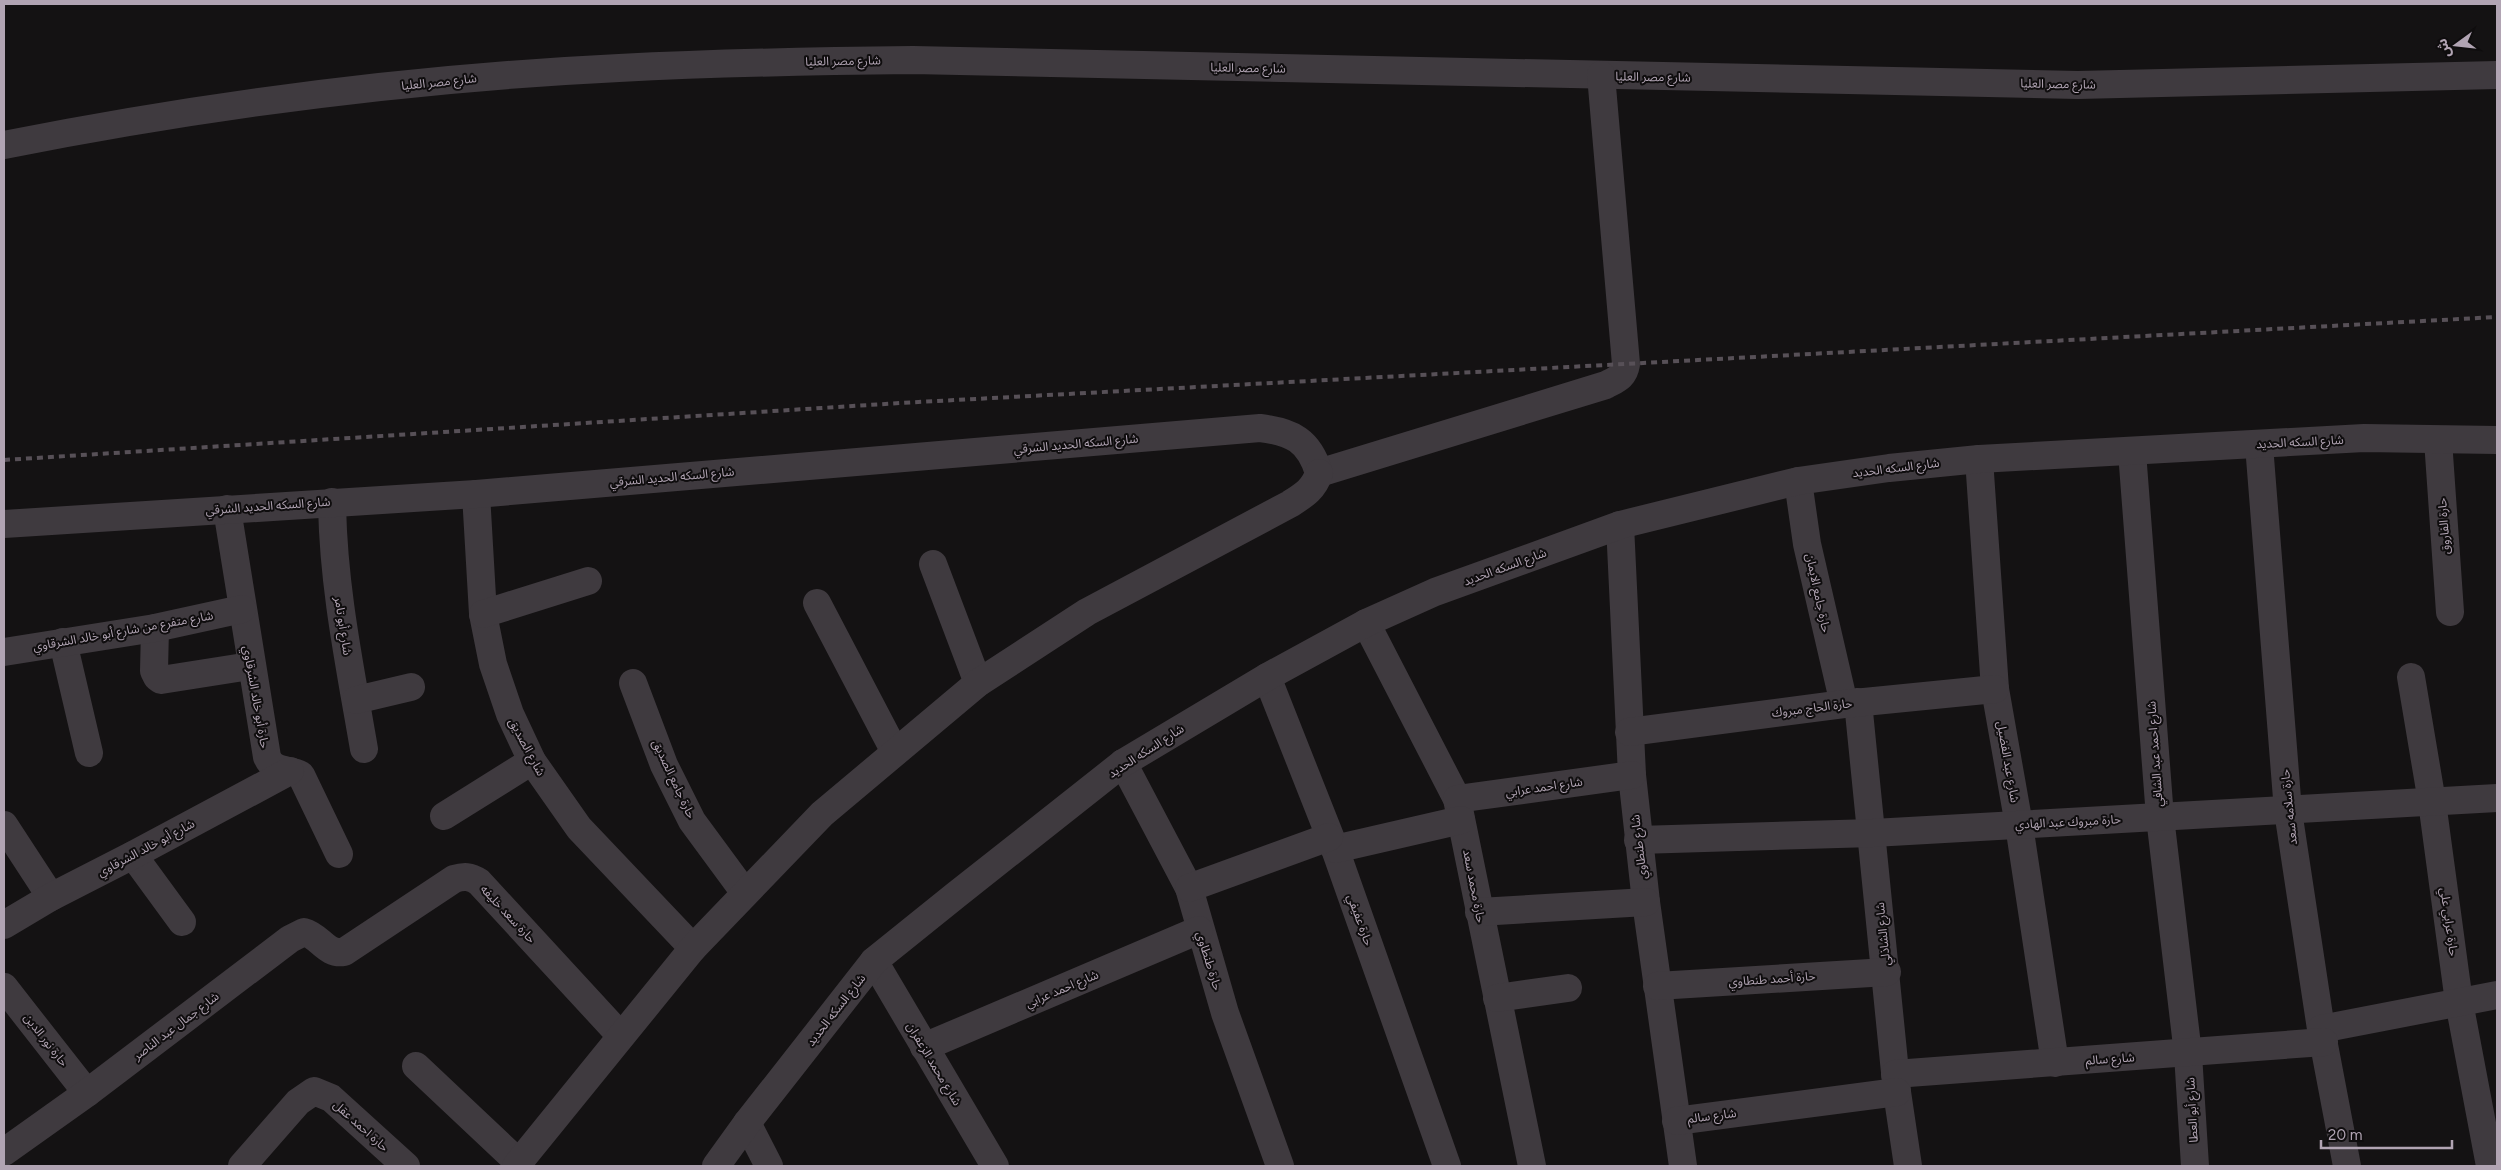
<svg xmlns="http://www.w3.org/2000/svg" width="2501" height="1170" font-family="Figtree,'Noto Sans Arabic',sans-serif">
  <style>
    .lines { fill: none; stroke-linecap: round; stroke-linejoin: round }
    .minor { stroke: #3f3a3f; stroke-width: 28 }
    .rail { stroke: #575057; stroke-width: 4; stroke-dasharray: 6 5; stroke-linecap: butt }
    .labels { text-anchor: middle; stroke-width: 4; stroke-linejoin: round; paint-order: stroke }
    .street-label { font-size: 12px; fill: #b1a4b3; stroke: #0f0d0e }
  </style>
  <rect width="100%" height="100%" fill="#141213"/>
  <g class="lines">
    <!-- minor -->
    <g class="minor">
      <path d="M4,145C206,105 413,78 619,68C717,63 815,61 913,60L2078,85L2497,75"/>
      <polyline points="2438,440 2450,612"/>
      <polyline points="2259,445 2288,811 2321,1029 2347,1166"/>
      <polyline points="2132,452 2160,817 2188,1054 2195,1166"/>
      <polyline points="1979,459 1995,689 2019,825 2055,1063"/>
      <path d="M1319,473L1606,385C1617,379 1624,377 1626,364L1601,75"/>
      <polyline points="1798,481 1807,544 1844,704"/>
      <polyline points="476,494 483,614 493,664 510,714 532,761 579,828 693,948"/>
      <path d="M332,502C333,586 350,667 364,749"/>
      <path d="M227,509L267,757C274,773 288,768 301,775L339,854"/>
      <path d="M4,524L476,494L1260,428C1292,432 1309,440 1319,473"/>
      <polyline points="1620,525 1632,775 1646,902 1683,1166"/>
      <polyline points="933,564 978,683"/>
      <polyline points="817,603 895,752"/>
      <polyline points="483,614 588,581"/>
      <polyline points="1366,623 1457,799 1532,1166"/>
      <polyline points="155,628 154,671 157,677 161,680 250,666"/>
      <polyline points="63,642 89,753"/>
      <polyline points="4,652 155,628 242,609"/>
      <polyline points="1267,677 1335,849 1447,1166"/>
      <polyline points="2411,677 2432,802 2459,1002 2490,1166"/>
      <polyline points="633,683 664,765 692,821 745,893"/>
      <polyline points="356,700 411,687"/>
      <polyline points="1858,702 1897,1092 1908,1166"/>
      <polyline points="1629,732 1844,704 1995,689"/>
      <polyline points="1123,763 1189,888 1225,1013 1280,1166"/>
      <polyline points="1457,799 1632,775"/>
      <polyline points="444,816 532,761"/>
      <polyline points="4,825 51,897"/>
      <polyline points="1638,840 1873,833 2497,798"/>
      <polyline points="1335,849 1461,820"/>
      <polyline points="133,855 182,922"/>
      <polyline points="1189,888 1329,837"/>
      <polyline points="1479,912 1646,902"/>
      <polyline points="4,925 51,897 133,855 290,771"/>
      <polyline points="874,961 995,1166"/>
      <polyline points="1657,986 1887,972"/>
      <polyline points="4,987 87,1093"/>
      <polyline points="1497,998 1568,988"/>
      <polyline points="2321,1029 2497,995"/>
      <polyline points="924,1047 1199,930"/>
      <polyline points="416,1066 519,1163"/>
      <polyline points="1895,1074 2324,1042"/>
      <polyline points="1676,1121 1897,1092"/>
      <polyline points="747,1123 769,1166"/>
      <path d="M4,1152L87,1093L290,939L304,932C320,936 326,955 344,952L454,879C464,876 470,876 479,882L620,1035"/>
      <polyline points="242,1166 298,1102 314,1091 331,1098 406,1166"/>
      <path d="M516,1166L693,948L822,814L978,683L1087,612L1290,504C1304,495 1314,489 1319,473"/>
      <polyline points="716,1166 747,1123 874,961 956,895 1123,763 1267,677 1366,623 1435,592 1620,525 1798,481 1889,468 1979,459 2364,438 2497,440"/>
    </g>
    <!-- rail -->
    <polyline class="rail" points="4,460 900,403 2497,317"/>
  </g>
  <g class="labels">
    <!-- street labels -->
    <g class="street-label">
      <text transform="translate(843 61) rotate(-1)" y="4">شارع مصر العليا</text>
      <text transform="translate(1248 68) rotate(1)" y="4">شارع مصر العليا</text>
      <text transform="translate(1653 77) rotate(1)" y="4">شارع مصر العليا</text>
      <text transform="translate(439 82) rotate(-6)" y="4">شارع مصر العليا</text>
      <text transform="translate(2058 84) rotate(1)" y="4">شارع مصر العليا</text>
      <text transform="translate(2300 442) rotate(-3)" y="4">شارع السكه الحديد</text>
      <text transform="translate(1076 444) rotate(-5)" y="4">شارع السكه الحديد الشرقي</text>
      <text transform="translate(1896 468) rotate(-7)" y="4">شارع السكه الحديد</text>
      <text transform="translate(672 477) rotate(-5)" y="4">شارع السكه الحديد الشرقي</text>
      <text transform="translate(268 506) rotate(-4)" y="4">شارع السكه الحديد الشرقي</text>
      <text transform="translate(2444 526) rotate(-94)" y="4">حارة الفاروق</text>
      <text transform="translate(1505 567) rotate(-20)" y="4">شارع السكه الحديد</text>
      <text transform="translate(1818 593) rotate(78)" y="4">حارة جامع الايمان</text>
      <text transform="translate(343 626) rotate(81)" y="4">شارع أبو تامر</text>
      <text transform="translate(123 631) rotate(-10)" y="4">شارع متفرع من شارع أبو خالد الشرقاوي</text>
      <text transform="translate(256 697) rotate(80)" y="4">حارة أبو خالد الشرقاوي</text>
      <text transform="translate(1812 708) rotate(-7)" y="4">حارة الحاج مبروك</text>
      <text transform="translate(527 747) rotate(62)" y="4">شارع الصديق</text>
      <text transform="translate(1146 751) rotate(-33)" y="4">شارع السكه الحديد</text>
      <text transform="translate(2155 754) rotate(-94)" y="4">شارع احمد عبد الشافي</text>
      <text transform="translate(2008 762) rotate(80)" y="4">شارع عبد الفضيل</text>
      <text transform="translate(674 779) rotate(65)" y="4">حارة جامع الصديق</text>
      <text transform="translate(1544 787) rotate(-8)" y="4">شارع احمد عرابي</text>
      <text transform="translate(2289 807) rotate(-96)" y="4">حارة سلامه سعد</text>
      <text transform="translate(2068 822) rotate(-3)" y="4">حارة مبروك عبد الهادي</text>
      <text transform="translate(1639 847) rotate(-97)" y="4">شارع طنطاوي</text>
      <text transform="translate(146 848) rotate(-28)" y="4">شارع أبو خالد الشرقاوي</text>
      <text transform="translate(1474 886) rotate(79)" y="4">حارة محمد سعد</text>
      <text transform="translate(508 914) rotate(47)" y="4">حارة سعد خليفه</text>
      <text transform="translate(1360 920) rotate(70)" y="4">حارة عفيفي</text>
      <text transform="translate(2449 922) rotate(82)" y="4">حارة عرابي علي</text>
      <text transform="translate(1883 934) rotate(-96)" y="4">شارع الشاذلي</text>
      <text transform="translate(1209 961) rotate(73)" y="4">حارة طنطاوي</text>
      <text transform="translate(1772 979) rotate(-4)" y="4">حارة أحمد طنطاوي</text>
      <text transform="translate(1062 989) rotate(-23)" y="4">شارع احمد عرابي</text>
      <text transform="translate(836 1010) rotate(-52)" y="4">شارع السكه الحديد</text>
      <text transform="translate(176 1026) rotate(-37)" y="4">شارع جمال عبد الناصر</text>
      <text transform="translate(46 1040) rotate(52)" y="4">حارة نور الدين</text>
      <text transform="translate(2110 1059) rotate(-4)" y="4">شارع سالم</text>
      <text transform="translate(934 1064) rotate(59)" y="4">شارع محمد الزعفران</text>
      <text transform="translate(2192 1110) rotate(-93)" y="4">شارع أبو العطا</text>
      <text transform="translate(1712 1116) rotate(-7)" y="4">شارع سالم</text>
      <text transform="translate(361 1126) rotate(42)" y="4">حارة احمد عقل</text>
    </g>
  </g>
  <!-- border -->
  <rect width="2501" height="1170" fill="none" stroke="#b1a4b3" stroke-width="10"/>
  <!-- north arrow -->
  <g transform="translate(2456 45) rotate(255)" stroke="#0f0d0e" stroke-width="4" paint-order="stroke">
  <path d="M0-4L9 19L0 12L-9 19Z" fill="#b1a4b3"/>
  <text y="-8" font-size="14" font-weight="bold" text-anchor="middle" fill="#b1a4b3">ش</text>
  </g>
  <!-- scale -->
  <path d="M2321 1140v8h131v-8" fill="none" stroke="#b1a4b3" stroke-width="2.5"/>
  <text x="2328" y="1140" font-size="15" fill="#b1a4b3" stroke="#0f0d0e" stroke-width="4" paint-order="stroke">20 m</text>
</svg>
